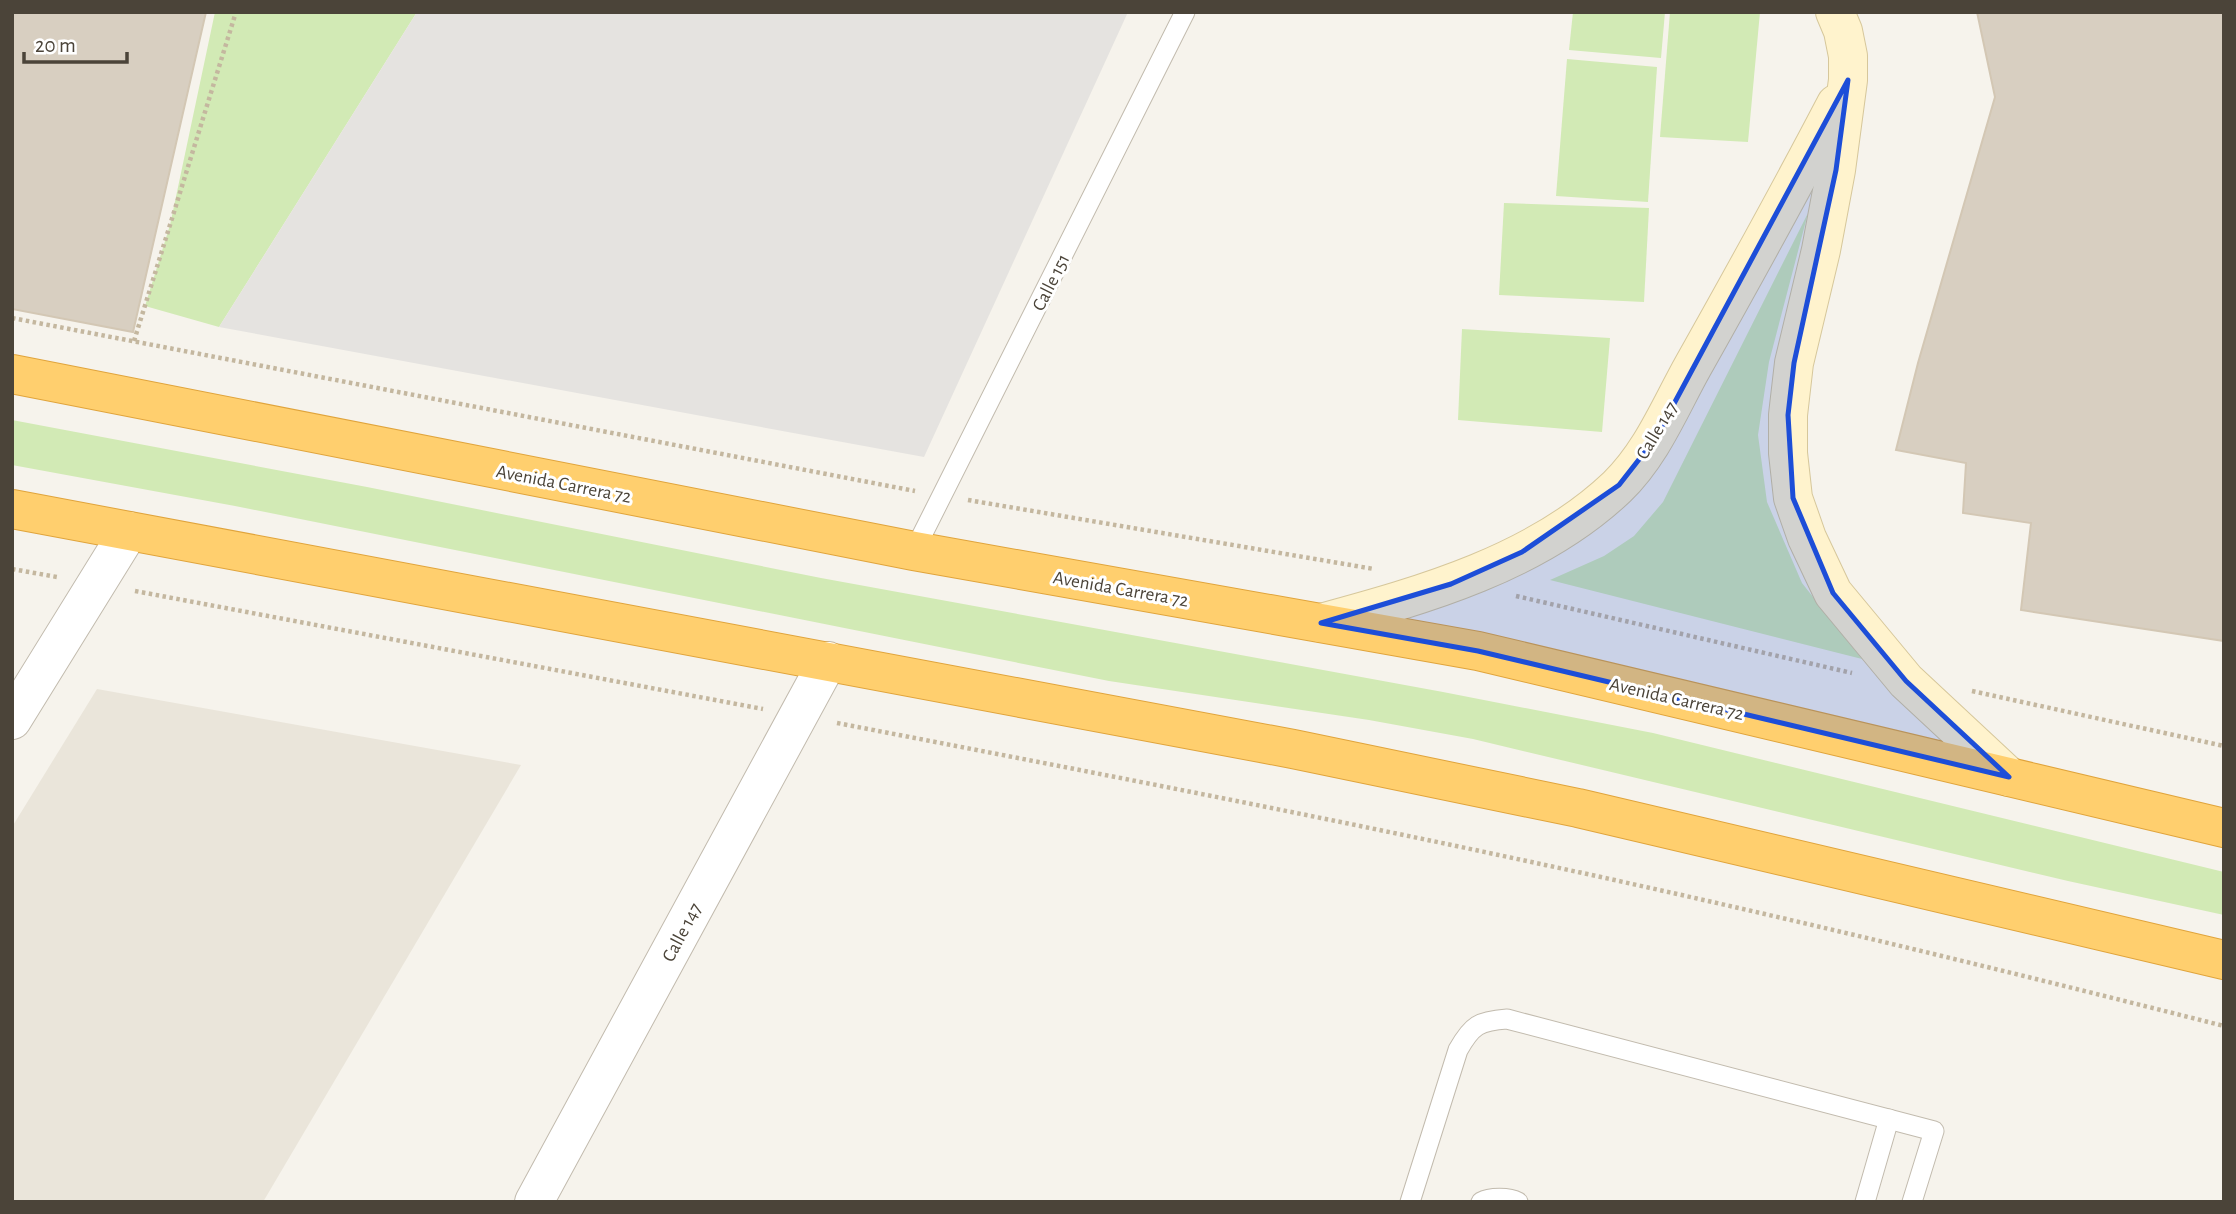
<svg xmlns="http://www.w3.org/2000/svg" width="2236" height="1214" font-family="'Alegreya Sans',sans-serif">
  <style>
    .residential { fill: #eae5da }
    .green { fill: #d2eab5 }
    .parking { fill: #e5e3e0 }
    .building { fill: #d8cfc1; stroke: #d3c7b4; stroke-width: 2 }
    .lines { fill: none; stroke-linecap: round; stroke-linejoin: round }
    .lane-casing { stroke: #c2bbae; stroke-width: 21 }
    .street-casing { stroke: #c2bbae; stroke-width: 40 }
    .secondary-casing { stroke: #d6c79b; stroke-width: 40 }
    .highway-casing { stroke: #e0a43c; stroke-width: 40 }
    .path { stroke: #c4b79f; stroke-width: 4.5; stroke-dasharray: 3.5 3.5; stroke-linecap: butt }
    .lane { stroke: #fff; stroke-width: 19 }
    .street { stroke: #fff; stroke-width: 38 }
    .secondary { stroke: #fff3cd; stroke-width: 38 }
    .highway { stroke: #ffcf6e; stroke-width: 38 }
    .marked { fill: #1d4ed8; fill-opacity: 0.2; stroke: #1d4ed8; stroke-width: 5; stroke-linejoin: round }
    .labels { text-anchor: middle; stroke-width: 6; stroke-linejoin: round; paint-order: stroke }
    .street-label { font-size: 19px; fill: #4b4439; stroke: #fff }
  </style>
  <rect width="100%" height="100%" fill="#f6f3ec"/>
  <!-- residential -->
  <polygon class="residential" points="97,689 521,765 263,1202 12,1202 12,827"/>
  <!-- green -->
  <g class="green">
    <polygon points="215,12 417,12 219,327 145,306 170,225"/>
    <polygon points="1573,12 1665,12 1661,58 1569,50"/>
    <polygon points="1670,12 1760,12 1748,142 1660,137"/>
    <polygon points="1567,59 1657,67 1648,202 1556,196"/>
    <polygon points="1504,203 1649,208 1644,302 1499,295"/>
    <polygon points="1808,213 1769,362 1758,435 1767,502 1802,583 1862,659 1550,580 1604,556 1634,536 1663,502"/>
    <polygon points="1462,329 1610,338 1602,432 1458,420"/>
    <polygon points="12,420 367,487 821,578 1443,692 1653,733 2224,872 2224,915 2068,881 1473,739 1369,720 1109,681 235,506 12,465"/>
  </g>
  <!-- parking -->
  <polygon class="parking" points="417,12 1128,12 924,457 219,327"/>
  <!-- building -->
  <g class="building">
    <polygon points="12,12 206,12 133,332 12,309"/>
    <polygon points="1977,12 2224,12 2224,641 2021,610 2031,523 1963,513 1966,463 1896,450 1918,363 1995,97"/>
  </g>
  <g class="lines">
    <!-- lane casing -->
    <g class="lane-casing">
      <g id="lane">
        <polyline points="914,551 1185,12"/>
        <path d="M1410,1202L1458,1050C1472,1025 1479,1021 1507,1019L1934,1131L1912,1202"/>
        <path d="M1481,1202C1490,1197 1509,1197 1518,1202"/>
        <polyline points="1865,1202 1889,1119"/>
      </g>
    </g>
    <!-- street casing -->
    <g class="street-casing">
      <g id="street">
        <polyline points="12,720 129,531"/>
        <polyline points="534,1202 828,661"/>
      </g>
    </g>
    <!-- secondary casing -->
    <g class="secondary-casing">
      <g id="secondary">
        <polyline points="1835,12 1843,31 1848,56 1848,80 1836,170 1821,250 1794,363 1788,415 1788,453 1793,498 1807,538 1833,593 1906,681 2009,777"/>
        <path d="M1321,623C1424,595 1537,563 1617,487C1652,453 1670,407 1693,366C1742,279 1790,192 1836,104"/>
      </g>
    </g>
    <!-- highway casing -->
    <g class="highway-casing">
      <g id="highway">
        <polyline points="12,374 914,551 1478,651 2224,828"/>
        <polyline points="12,509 1293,749 1578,808 2224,960"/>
      </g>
    </g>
    <!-- path -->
    <g class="path">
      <polyline points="12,318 915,491"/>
      <polyline points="134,341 236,12"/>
      <polyline points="968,500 1374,569"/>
      <polyline points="12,569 57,577"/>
      <polyline points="135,591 763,709"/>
      <polyline points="1516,596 1852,673"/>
      <polyline points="1972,691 2224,746"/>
      <path d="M837,723C1065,767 1294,811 1522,860C1757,910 1991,967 2224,1026"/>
    </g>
    <!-- lane -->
    <use href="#lane" class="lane"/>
    <!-- street -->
    <use href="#street" class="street"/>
    <!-- secondary -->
    <use href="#secondary" class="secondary"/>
    <!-- highway -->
    <use href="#highway" class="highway"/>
  </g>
  <!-- marked area -->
  <path class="marked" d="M1848,80L1836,170L1794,363L1788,415L1793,498L1833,593L1906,681L2009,777L1478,651L1321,623L1451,584L1522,552L1619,485L1655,439Z"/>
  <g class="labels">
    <!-- street labels -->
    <g class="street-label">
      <text transform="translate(1050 282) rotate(-63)" y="7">Calle 151</text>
      <text transform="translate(1656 430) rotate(-59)" y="7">Calle 147</text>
      <text transform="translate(564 483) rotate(11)" y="7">Avenida Carrera 72</text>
      <text transform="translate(1121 588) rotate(10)" y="7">Avenida Carrera 72</text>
      <text transform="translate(1677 698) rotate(13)" y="7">Avenida Carrera 72</text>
      <text transform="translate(681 932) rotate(-62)" y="7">Calle 147</text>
    </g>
  </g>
  <!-- border -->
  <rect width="2236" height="1214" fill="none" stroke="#4b4439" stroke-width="28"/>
  <!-- scale -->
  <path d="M24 52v10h103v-10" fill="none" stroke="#4b4439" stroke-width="3.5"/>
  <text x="35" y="52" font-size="21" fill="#4b4439" stroke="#ffffff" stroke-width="5" paint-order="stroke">20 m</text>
</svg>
